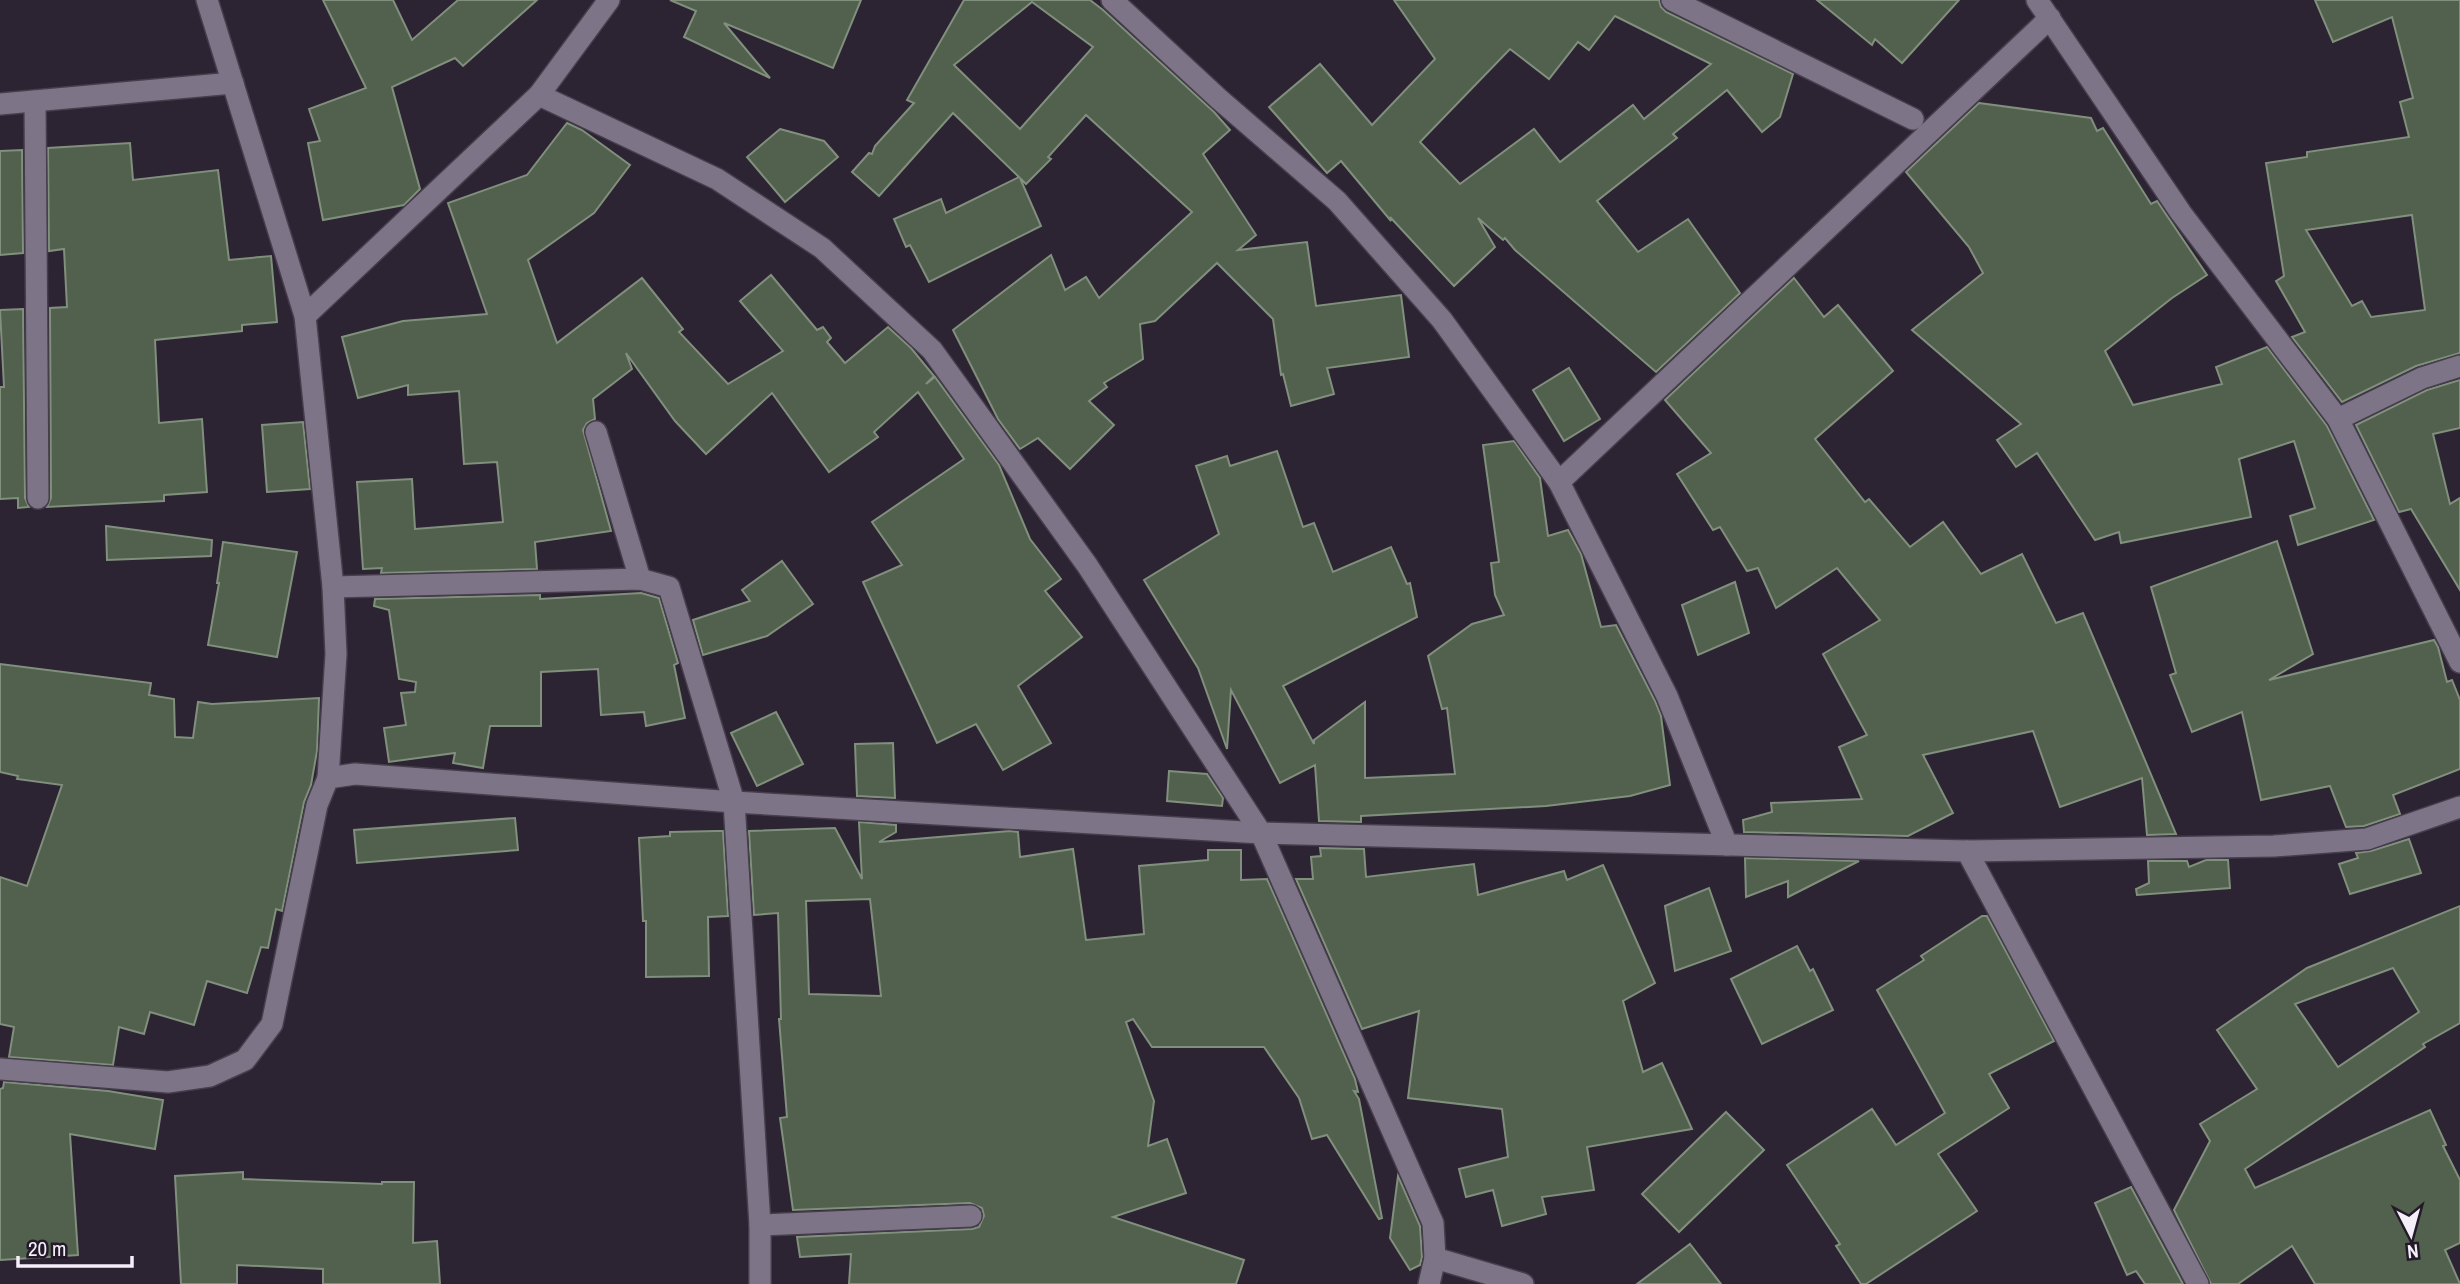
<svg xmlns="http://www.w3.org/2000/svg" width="2460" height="1284" font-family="'Archivo Narrow',sans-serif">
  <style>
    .building { fill: #52604e; stroke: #818f7d; stroke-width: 2; fill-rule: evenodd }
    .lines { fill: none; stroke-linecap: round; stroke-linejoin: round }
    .minor-casing { stroke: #463e4c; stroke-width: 24 }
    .minor { stroke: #7e7487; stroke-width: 21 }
  </style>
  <rect width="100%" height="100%" fill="#2c2333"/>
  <!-- building -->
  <g class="building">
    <polygon points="323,0 393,0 412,40 458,0 537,0 463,66 455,58 392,87 420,189 404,205 323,220 308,143 320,141 309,109 366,88"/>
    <polygon points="670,0 861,0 833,68 724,23 770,78 684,37 696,11"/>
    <path d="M964,0H1090L1103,10L1214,112L1230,130L1203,154L1256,235L1238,250L1307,242L1316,306L1401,295L1409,357L1327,368L1334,394L1291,406L1283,374L1281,375L1273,319L1217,263L1155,321L1140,324L1143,359L1104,383L1107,387L1089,401L1114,425L1070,469L1038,438L1020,449L998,419L953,330L1051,255L1065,290L1086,277L1099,298L1192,212L1086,115L1048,157L1051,159L1026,184L1020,178L1041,226L929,282L910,245L906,247L894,219L941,199L946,213L1019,177L953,113L879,196L852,172L869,153L872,154L875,146L914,103L907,100ZM1032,2L1093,47L1020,129L954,65Z"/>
    <path d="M1394,0H1659L1661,7L1666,12L1793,74L1780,117L1762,132L1727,90L1673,134L1677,138L1597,201L1638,252L1688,219L1740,293L1656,372L1515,250L1505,238L1503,240L1478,218L1495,247L1454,286L1390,217L1391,221L1341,161L1327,173L1269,107L1320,64L1372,125L1435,59ZM1615,16L1711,64L1644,119L1633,105L1560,162L1534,129L1460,184L1420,142L1510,49L1549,79L1578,42L1589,50Z"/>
    <polygon points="1817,0 1959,0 1902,63 1875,39 1872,45"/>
    <path d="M2315,0H2460V353L2416,366L2342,402L2292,337L2305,332L2276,281L2284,276L2266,163L2307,157V152L2409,137L2400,102L2413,98L2392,17L2333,42ZM2412,215L2425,310L2371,317L2362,301L2352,306L2306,230Z"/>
    <polygon points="1979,103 2091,118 2097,131 2103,128 2151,204 2157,201 2207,275 2172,298 2105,351 2133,405 2222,384 2216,367 2267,347 2327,426 2374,520 2298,545 2290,516 2315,508 2294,441 2239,459 2251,517 2121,543 2119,532 2095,540 2037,453 2016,467 1997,440 2021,424 1912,330 1983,273 1969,247 1906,172"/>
    <polygon points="567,123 582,130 630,165 594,213 528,260 557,343 642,278 683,329 679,332 728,384 783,351 740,301 771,275 817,330 823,327 831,338 827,342 845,363 888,327 911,348 934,376 926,384 935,377 999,465 1030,539 1061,579 1045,591 1082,637 1018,686 1051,743 1003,770 976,724 937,743 863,582 902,565 872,522 964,459 918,392 874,432 878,437 829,472 772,393 706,454 675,421 626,353 632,369 593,399 595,419 587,423 583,430 611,531 535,542 537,569 381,573 382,568 363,569 357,482 412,479 415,529 503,522 497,462 464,464 459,391 408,395 408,385 358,398 342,337 403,321 487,314 448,203 527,175"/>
    <polygon points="780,129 824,141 838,157 785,202 747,157"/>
    <polygon points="130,143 133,180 218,170 229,260 271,256 277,322 242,325 242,331 155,340 159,423 202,419 207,492 164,495 164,501 47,507 51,498 50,308 67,307 64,249 49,251 48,148"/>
    <polygon points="22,150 23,253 0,255 0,151"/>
    <polygon points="1794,278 1824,317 1838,305 1893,371 1815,439 1865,502 1869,499 1910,547 1943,522 1981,574 2022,554 2056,623 2083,613 2176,834 2147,835 2142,778 2060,807 2033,731 1923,755 1953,813 1908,836 1744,832 1743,820 1772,812 1771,803 1862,799 1839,747 1867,735 1823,654 1880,620 1837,568 1776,608 1758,568 1747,571 1720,527 1713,530 1677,474 1711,453 1665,400"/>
    <polygon points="23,309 25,498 29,507 18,508 18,498 0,499 0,387 4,387 0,310"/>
    <polygon points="1569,368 1600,419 1564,441 1533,390"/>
    <polygon points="2460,380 2460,428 2433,434 2450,504 2460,498 2460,590 2411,509 2399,512 2356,425 2427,390"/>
    <polygon points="303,422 310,489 267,492 262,425"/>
    <polygon points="1514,441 1540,478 1548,536 1568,530 1581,554 1601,627 1616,625 1655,701 1661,716 1670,785 1630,796 1546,806 1361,816 1361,822 1319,821 1315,765 1280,783 1231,690 1227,749 1198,668 1144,580 1219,534 1196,466 1227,456 1230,466 1277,451 1303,527 1314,523 1333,572 1391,547 1407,584 1410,583 1417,617 1283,686 1314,744 1314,740 1365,702 1365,778 1455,774 1447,708 1442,709 1428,656 1472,624 1504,615 1495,595 1491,563 1499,562 1483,445"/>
    <polygon points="106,526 212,540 211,556 107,560"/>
    <polygon points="2277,541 2313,654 2269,680 2434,640 2438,647 2447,682 2452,680 2460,700 2460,769 2393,795 2400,814 2364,826 2346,827 2330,786 2261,800 2242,712 2192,732 2170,675 2176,673 2151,587"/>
    <polygon points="223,542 297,552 277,657 208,645 219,583 217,583"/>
    <polygon points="782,561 813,604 767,636 703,655 693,620 750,601 742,590"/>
    <polygon points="1735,582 1749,633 1698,655 1682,605"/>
    <polygon points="641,593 659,598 678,663 674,665 685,718 646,726 644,712 601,715 598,669 541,672 541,726 490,726 483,768 453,763 455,753 389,762 384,728 406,725 401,693 415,692 416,682 399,679 389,610 374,606 375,599 540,595 540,599"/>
    <polygon points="0,664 151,683 149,695 174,699 175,737 193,738 198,702 212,704 319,698 317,751 311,785 304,802 282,911 276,909 268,948 261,947 247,993 207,981 194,1025 150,1012 144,1034 119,1027 113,1065 9,1057 14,1027 0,1024 0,877 27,886 62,785 17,779 18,776 0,772"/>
    <polygon points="776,712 803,764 757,786 731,733"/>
    <polygon points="893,743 895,798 857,796 855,744"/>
    <polygon points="1169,771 1207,774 1223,798 1222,806 1167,801"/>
    <polygon points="515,818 518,850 357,863 354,830"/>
    <path d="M859,822L896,825V832L879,842L1010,831L1018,832L1020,857L1073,849L1086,940L1144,934L1139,866L1208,860V850H1241V880L1267,879L1355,1079L1358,1092L1354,1091L1359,1099L1382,1218L1379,1219L1327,1135L1312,1139L1299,1098L1264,1047H1152L1133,1019L1126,1022L1154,1101L1148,1146L1167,1139L1186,1193L1113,1217L1244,1260L1236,1284H849L851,1254L800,1257L797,1237L972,1229L979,1227L984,1216L982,1208L970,1203L793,1210L780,1118L787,1117L779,1019H781L778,913L754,915L749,831L835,828L862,879ZM870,899L881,996L809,994L806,901Z"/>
    <polygon points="717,831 723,831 728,916 708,917 709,976 646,977 646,921 643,921 639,838 670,836 670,832"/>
    <polygon points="2409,839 2421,873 2350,894 2339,864 2358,858 2356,853 2371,851"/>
    <polygon points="1320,848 1364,849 1366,877 1474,864 1478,895 1564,871 1567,880 1603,865 1655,983 1623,1001 1643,1072 1662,1063 1692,1129 1587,1147 1594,1190 1542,1197 1546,1214 1502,1226 1493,1190 1466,1197 1459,1169 1508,1157 1502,1109 1408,1098 1419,1011 1362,1029 1296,879 1313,879 1311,857 1321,856"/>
    <polygon points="1745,858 1859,861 1788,897 1788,881 1746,897"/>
    <polygon points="2206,860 2228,860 2230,888 2137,895 2136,889 2149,883 2148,861 2187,861 2189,867"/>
    <polygon points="1709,888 1731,951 1675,971 1665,906"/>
    <path d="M2460,906V1023L2423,1044L2425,1047L2245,1169L2255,1188L2430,1110L2446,1145L2443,1146L2460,1180V1243L2445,1250L2460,1284H2315L2292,1246L2238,1284H2211L2174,1210L2210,1141L2200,1124L2257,1089L2217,1030L2307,968ZM2393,968L2419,1012L2338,1067L2295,1004Z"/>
    <polygon points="1982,916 1987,916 2054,1041 1989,1074 2009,1108 1938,1154 1977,1211 1866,1284 1861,1284 1836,1246 1840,1244 1787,1165 1872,1109 1896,1145 1945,1113 1877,990 1924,960 1921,956"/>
    <polygon points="1797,946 1810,971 1813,969 1833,1010 1762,1044 1731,979"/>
    <polygon points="4,1082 108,1091 163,1100 155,1149 70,1134 78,1255 0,1260 0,1089 3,1088"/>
    <polygon points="1726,1112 1764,1150 1679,1232 1642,1194"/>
    <polygon points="243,1172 243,1179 382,1184 382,1182 414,1182 413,1243 437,1241 440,1284 323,1284 323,1269 237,1265 237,1284 181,1284 175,1176"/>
    <polygon points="1398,1176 1420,1226 1422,1257 1420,1265 1410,1270 1390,1238"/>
    <polygon points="2131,1187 2183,1284 2145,1284 2136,1271 2127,1275 2095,1203"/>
    <polygon points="1690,1244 1721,1284 1637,1284"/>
  </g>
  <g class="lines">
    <!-- minor casing -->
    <g class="minor-casing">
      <g id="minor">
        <polyline points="207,0 305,316 333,587 336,654 328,778"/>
        <polyline points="1112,0 1219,99 1337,201 1442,320 1559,482 1667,696 1727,845"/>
        <polyline points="1672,0 1913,119"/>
        <polyline points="2037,0 2181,213 2338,419 2460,662"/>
        <polyline points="539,95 717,179 822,248 932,350 1087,565 1261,833 1433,1223 1435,1258 1429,1284"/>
        <polyline points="35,101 38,498"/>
        <polyline points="0,104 233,83"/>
        <polyline points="305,316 539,95 609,0"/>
        <polyline points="2338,419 2422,378 2460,366"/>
        <polyline points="596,432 640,579"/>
        <polyline points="1559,482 2050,18"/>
        <polyline points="333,587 640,579 669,587 734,802 760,1225 760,1284"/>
        <polyline points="1967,851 2198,1284"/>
        <polyline points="0,1069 168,1082 210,1076 245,1060 272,1024 317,805 328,778 355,774 734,802 1261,833 1967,851 2274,846 2367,839 2460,807"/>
        <polyline points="760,1225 971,1216"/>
        <polyline points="1435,1258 1523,1284"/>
      </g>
    </g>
    <!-- minor -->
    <use href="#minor" class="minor"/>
  </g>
  <!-- north arrow -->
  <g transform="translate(2411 1235) rotate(174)" stroke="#231a29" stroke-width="5" paint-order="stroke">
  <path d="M0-5L12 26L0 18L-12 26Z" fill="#f5effa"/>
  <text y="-10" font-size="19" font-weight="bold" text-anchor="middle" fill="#f5effa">N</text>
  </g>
  <!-- scale -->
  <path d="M18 1256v10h114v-10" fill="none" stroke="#f5effa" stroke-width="3.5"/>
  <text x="28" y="1256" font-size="21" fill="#f5effa" stroke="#231a29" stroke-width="5" paint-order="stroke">20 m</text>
</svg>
